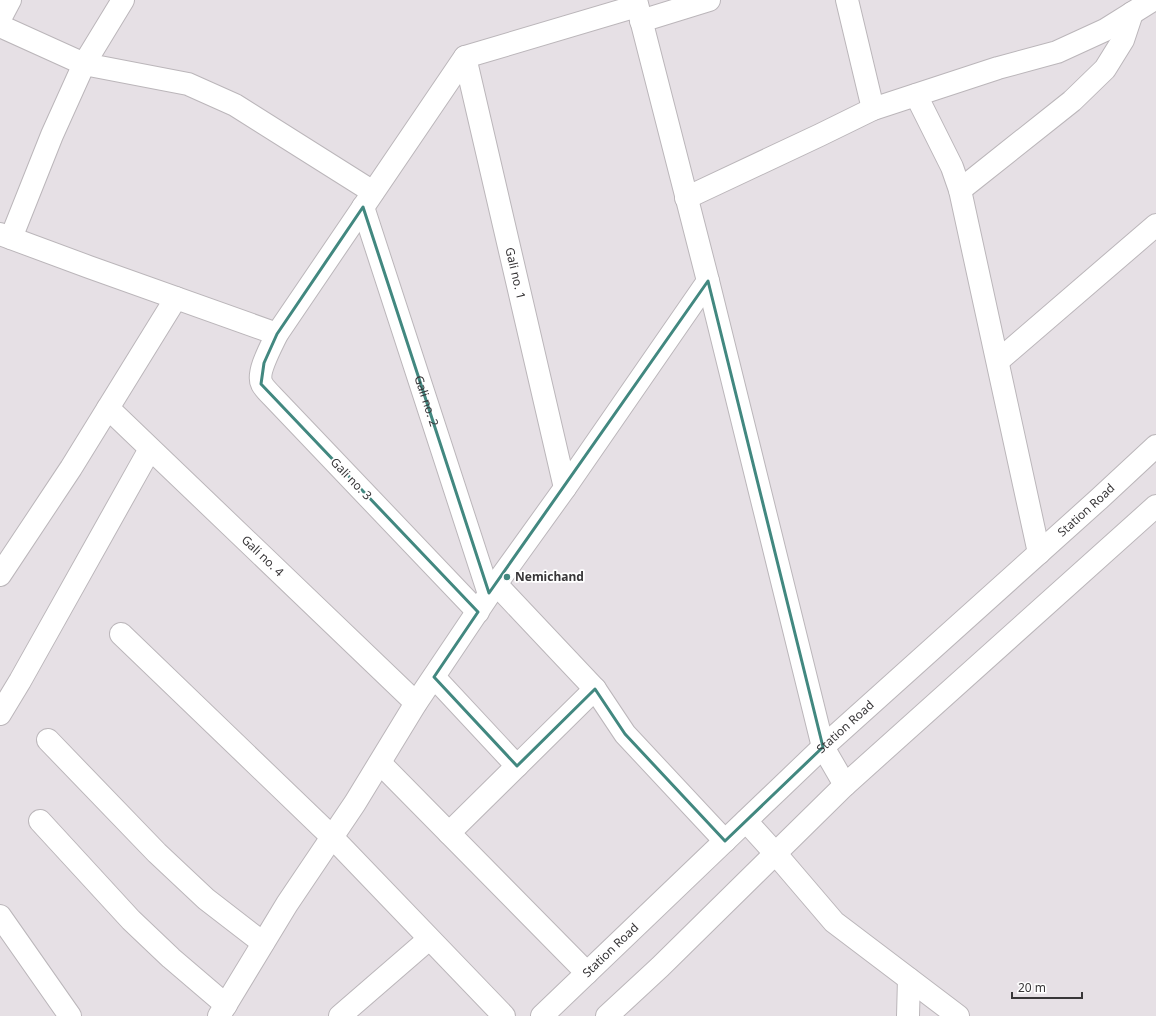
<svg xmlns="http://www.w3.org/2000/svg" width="1156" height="1016" font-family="'Noto Sans',sans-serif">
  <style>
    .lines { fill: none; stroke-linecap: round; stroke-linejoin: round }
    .minor-casing { stroke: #bbb6ba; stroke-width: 24 }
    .minor { stroke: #fff; stroke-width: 22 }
    .marked { fill: none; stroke: #428880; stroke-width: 3; stroke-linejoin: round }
    .poi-dot { fill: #428880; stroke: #fff; stroke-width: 1.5 }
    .labels { text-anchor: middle; stroke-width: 3.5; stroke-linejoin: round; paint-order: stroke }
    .street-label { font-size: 12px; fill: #383638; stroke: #fff }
    .poi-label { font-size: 12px; font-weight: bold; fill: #383638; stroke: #fff; text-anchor: start }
  </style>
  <rect width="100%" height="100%" fill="#e6e0e5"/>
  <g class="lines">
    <!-- minor casing -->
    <g class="minor-casing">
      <g id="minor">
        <polyline points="636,0 708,281 823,747 845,785"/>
        <polyline points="847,0 873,109"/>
        <polyline points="0,19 10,0"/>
        <polyline points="641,21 709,0"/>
        <polyline points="0,26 84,64 188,84 235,105 373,192"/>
        <path id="s1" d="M465,57L565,488"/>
        <polyline points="916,95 952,167 960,190 1039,553"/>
        <polyline points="960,190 1072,101 1105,69 1123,40 1132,13"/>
        <polyline points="686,198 820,135 873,109 998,68 1057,52 1105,30 1153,0"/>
        <path id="s2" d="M363,207L489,594"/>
        <polyline points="0,234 89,267 277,334"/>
        <polyline points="11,238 52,135 84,64 123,0"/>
        <polyline points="998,361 1156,225"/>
        <path id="s3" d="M108,408L416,703"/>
        <polyline points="0,575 71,468 176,298"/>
        <polyline points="496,584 595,689 625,734 725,841"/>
        <path d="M478,612L272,396C269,393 264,388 262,384C256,373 272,345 277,334L465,57L637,6"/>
        <polyline points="121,634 332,837 504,1016"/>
        <polyline points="434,677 517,766"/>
        <polyline points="0,714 20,681 150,449"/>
        <polyline points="48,740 157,853 206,899 263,943"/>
        <polyline points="380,763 587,973"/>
        <polyline points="40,821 131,920 171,958 226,1005"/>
        <polyline points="746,821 775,853 834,922 958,1016"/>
        <polyline points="449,833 595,689"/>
        <polyline points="0,916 70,1016"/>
        <polyline points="219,1016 287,904 355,803 416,703 496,584 565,488 708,281"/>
        <polyline points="340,1016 429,939"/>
        <path id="s4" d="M542,1016L823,747L1099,499L1156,446"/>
        <polyline points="607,1016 660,967 845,785 1156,506"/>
        <polyline points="908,1016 909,979"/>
      </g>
    </g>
    <!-- minor -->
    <use href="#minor" class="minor"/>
  </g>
  <!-- marked area -->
  <path class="marked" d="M363,207L489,593L708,281L823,747L725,841L625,734L595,689L517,766L434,677L478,612L261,384L264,363L277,334Z"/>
  <!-- markers -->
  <circle class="poi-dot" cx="507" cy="577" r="4"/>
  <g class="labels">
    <!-- street labels -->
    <g class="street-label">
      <text dy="4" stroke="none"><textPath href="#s1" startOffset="222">Gali no. 1</textPath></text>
      <text dy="4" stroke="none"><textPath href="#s2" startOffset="204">Gali no. 2</textPath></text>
      <text transform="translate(351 479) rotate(46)" y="4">Gali no. 3</text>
      <text dy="4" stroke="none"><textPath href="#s4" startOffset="743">Station Road</textPath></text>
      <text dy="4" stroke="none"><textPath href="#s3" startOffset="214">Gali no. 4</textPath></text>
      <text dy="4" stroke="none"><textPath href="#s4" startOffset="419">Station Road</textPath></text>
      <text dy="4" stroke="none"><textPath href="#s4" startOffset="95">Station Road</textPath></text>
    </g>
    <!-- poi labels -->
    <g class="poi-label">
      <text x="515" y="581">Nemichand</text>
    </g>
  </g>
  <!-- scale -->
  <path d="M1012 992v6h70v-6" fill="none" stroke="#383638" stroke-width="2"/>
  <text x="1018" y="992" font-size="12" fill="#383638" stroke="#ffffff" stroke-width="3" paint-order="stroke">20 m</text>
</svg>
